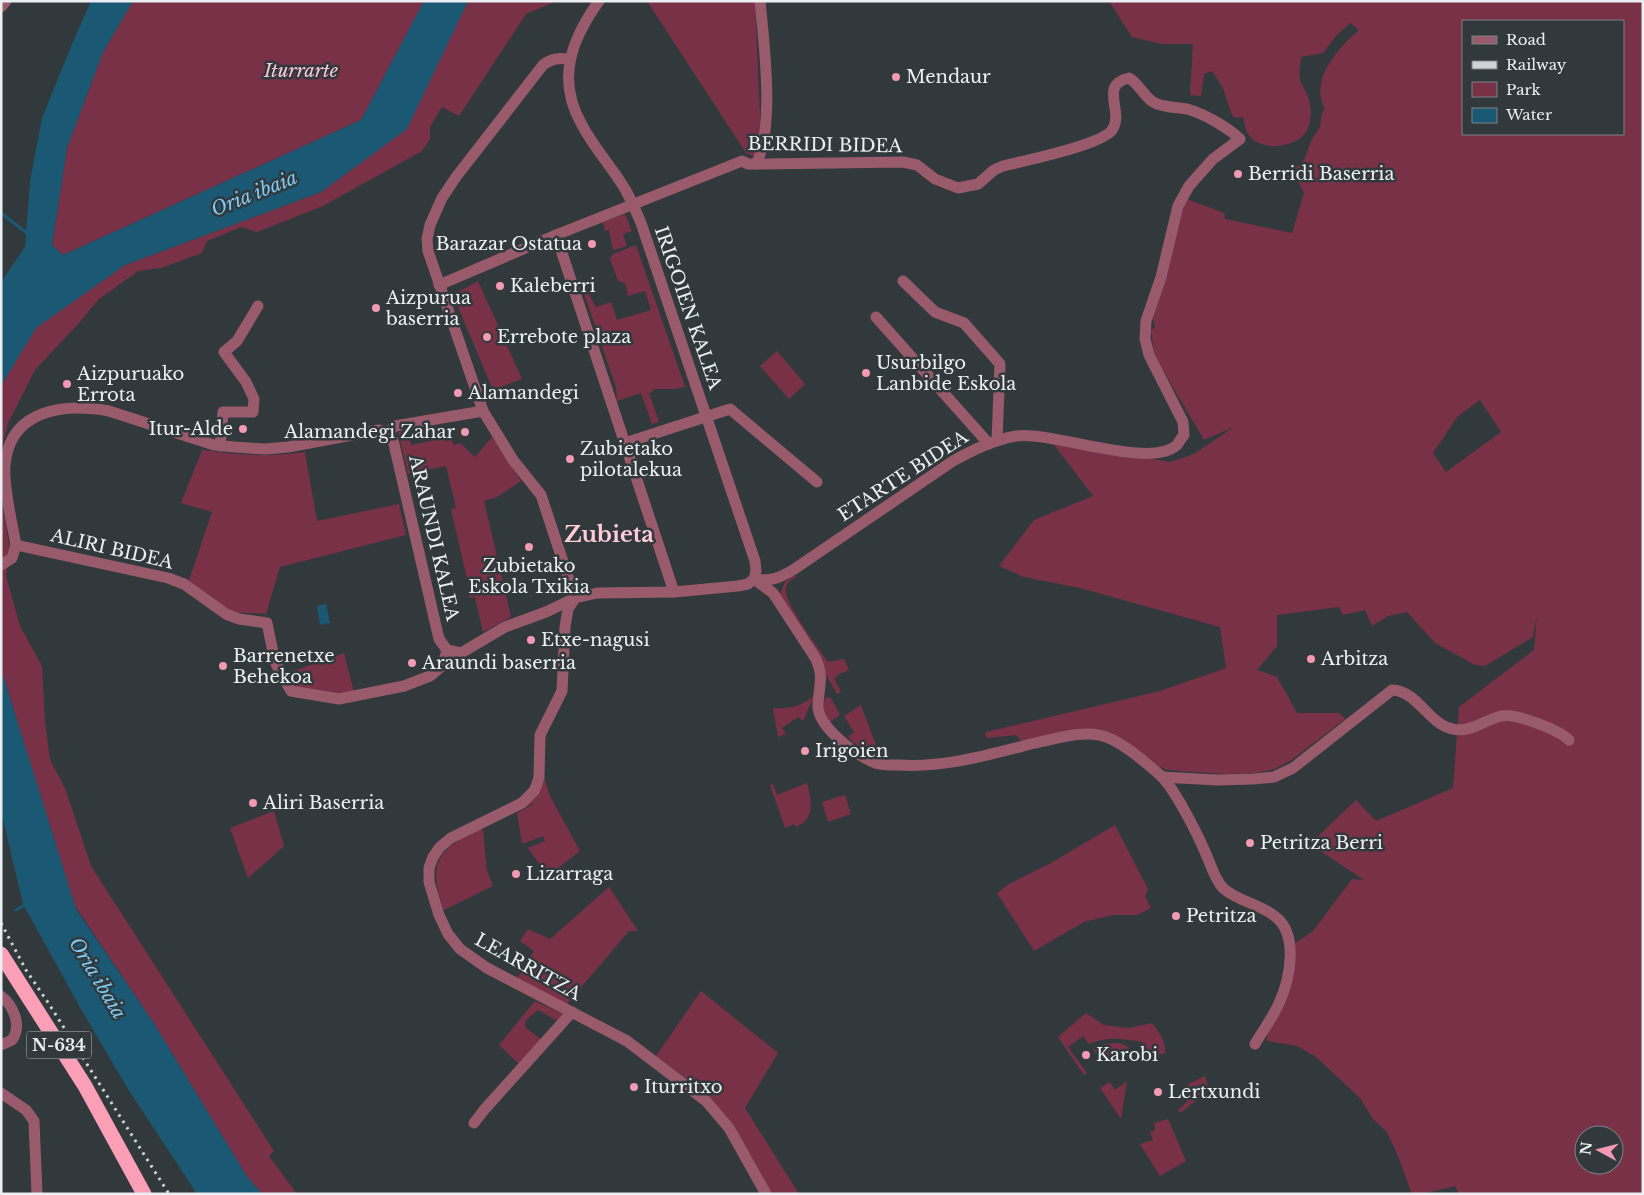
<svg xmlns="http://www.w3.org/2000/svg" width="1644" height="1195" font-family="'Libre Baskerville',serif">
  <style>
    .green { fill: #793148; fill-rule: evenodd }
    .water { fill: #1b5874 }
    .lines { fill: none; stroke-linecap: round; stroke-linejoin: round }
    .stream { stroke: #1b5874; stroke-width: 3 }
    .minor { stroke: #995b6c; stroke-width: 11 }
    .highway { stroke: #fb9fb7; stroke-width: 15 }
    .rail { stroke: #cfd4d7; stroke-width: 3; stroke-dasharray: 2.5 5; stroke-linecap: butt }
    .poi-dot { fill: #f19ab1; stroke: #32393c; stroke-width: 2 }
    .labels { text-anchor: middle; stroke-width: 5; stroke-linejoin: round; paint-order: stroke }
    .shield { fill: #32393c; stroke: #b4b8bb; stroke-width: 1 }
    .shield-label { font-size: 16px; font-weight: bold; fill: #ebeff2 }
    .park-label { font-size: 18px; font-style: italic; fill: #fdc7d4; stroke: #32393c }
    .poi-label { font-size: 18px; fill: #ebeff2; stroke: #32393c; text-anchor: start }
    .street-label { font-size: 18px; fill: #ebeff2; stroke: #32393c }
    .water-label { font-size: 19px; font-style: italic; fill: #7dc9f1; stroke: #32393c }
    .district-label { font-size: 22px; font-weight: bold; fill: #ffccd8; stroke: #32393c }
  </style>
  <rect width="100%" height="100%" fill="#32393c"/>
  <!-- green -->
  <g class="green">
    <polygon points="133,1 424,1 361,120 63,255 52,245 67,148 103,52"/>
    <polygon points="468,1 557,1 526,14 459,116 442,107 430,127 430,139 422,151 323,206 257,232 241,227 207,241 202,253 161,268 138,271 98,300 78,324 35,370 8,423 1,452 1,386 36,327 125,265 321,192 406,129"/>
    <polygon points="647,1 755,1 761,137 756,157 746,153"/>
    <path d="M1109,1H1643V1194H1459L1455,1186L1422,1194H1412L1396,1151L1386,1131L1373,1119L1360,1098L1316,1057L1297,1046L1267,1041V1030L1294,944L1313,931L1352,879L1364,880L1310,844L1356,800L1376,821L1453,788L1459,707L1534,650L1537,614L1533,637L1485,666L1475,665L1435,643L1407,612L1388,616L1372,626L1365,610L1343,615L1339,607L1277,615V646L1257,670L1277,677L1297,713H1339L1345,719L1290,761L1272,770L1254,773L1225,774L1167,770L1158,766L1118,737L1101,729L1072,730L1022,742L1016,735L987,738L985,735L986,732L1160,691L1226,668L1220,627L1080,588L1024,577L999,566L1034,520L1093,496L1052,442L1170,462L1194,454L1234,427L1204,440L1154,355L1151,330L1155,327L1153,318L1170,261L1181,213L1187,199L1224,213L1225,219L1292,233L1304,193L1299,183L1287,177L1304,160L1312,139L1320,127L1322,113L1325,109C1309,80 1338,48 1359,30L1350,23L1336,36L1323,53L1301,57C1301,63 1298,73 1300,80C1301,85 1305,89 1307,94C1314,111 1313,136 1291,143C1283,145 1274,148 1265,145C1247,139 1247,134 1243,117L1235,118L1232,115L1223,88L1212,71L1204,74L1201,96L1190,95L1193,44H1162L1132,37ZM1463,21H1623V134H1463ZM1480,400L1501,432L1446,472L1433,453L1457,417ZM1584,1135H1614V1165H1584Z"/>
    <polygon points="625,214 632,231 623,234 627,246 613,250 609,230 605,231 603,222"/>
    <polygon points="636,245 685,387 675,389 652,389 653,392 649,393 659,422 652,424 641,393 617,401 616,387 581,285 583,284 596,307 611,302 617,320 651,310 645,291 628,296 625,283 618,281 610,258 613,254"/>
    <polygon points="478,281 522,379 493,390 453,295"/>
    <polygon points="777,351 805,384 789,399 760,366"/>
    <polygon points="429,426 432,426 435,436 440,438 450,435 454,445 460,443 475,457 492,437 521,481 497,497 484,501 511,617 483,632 475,597 470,598 468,592 470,592 451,509 456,508 446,466 408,474 398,432 408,430 411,445 431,441"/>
    <path d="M202,450C236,455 270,457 305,452L317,521L399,504L406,535L280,567L266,614L229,612L188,583L212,512L181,503Z"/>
    <polygon points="1,498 10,549 6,576 20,626 42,666 45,722 50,760 65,788 91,866 274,1151 269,1156 297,1194 262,1194 246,1175 153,1022 75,906 1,669"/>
    <path d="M793,576H797C792,579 788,582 786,587C782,601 819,649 828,662L844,659L849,670L839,674L834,679L841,692L837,694L825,673V669L819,657L780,594L785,582Z"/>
    <polygon points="344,653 354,692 334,697 298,689 288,673"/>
    <path d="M814,696L803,721L798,717L795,720L793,719L791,722L782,728L786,734L778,737L773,708C791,709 801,706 814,696Z"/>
    <path d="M826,697L831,698L840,715L830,722C824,713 821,706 826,697Z"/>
    <polygon points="861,705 877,748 866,754 848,737 854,732 844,716"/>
    <path d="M544,777L550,796L580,851L548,876L528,848L545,841L543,836L522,844L517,813L535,803L526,806C536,798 542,790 544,777Z"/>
    <path d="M807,783C812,800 815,819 796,827L794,824L785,828L770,785L773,784L777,795Z"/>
    <polygon points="845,795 851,814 828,822 822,802"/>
    <polygon points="274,811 284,846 248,878 230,828"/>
    <polygon points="1115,825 1148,889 1145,897 1151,908 1137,915 1113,915 1084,922 1034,951 997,893 1009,884 1049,864"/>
    <path d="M480,829L483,830L487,871L493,886L444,910C428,862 436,851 480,829Z"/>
    <polygon points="609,887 638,931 629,931 566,1005 517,979 534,951 520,941 528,929 550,939"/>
    <polygon points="701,991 778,1053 745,1108 799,1194 771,1194 727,1119 708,1095 656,1056"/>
    <polygon points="535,1001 563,1014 558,1021 538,1010 526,1020 525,1027 543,1041 520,1065 499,1045"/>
    <path d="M1086,1013L1104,1025L1129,1028L1152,1023C1159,1032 1166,1041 1165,1053L1147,1058L1141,1057L1142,1042C1123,1039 1107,1036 1089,1044L1083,1036L1068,1047L1087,1073L1084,1075L1058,1037Z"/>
    <path d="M1117,1043C1125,1044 1132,1047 1129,1056L1102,1062L1093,1049L1105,1044Z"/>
    <polygon points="1205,1076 1209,1090 1183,1111 1179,1112 1178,1110 1187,1102 1186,1092 1188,1090 1187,1085"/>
    <polygon points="1127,1081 1121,1119 1100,1088 1110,1082 1115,1090"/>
    <polygon points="1168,1119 1186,1161 1160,1176 1140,1144 1153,1140 1150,1132 1154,1131 1155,1128 1154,1123"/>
  </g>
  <!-- water -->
  <g class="water">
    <polygon points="91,1 133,1 103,52 67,148 52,245 63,255 361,120 424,1 468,1 407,129 321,192 125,265 36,328 1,386 1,282 25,247 30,181 42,118 72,44"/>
    <polygon points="326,604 330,623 320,625 317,606"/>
    <polygon points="1,669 76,909 153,1022 246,1175 262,1194 197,1194 128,1089 82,1011 23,904 1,811"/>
  </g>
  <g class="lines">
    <!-- stream -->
    <g class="stream">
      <polyline points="1,213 28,234"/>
      <polyline points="16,910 27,904"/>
    </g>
    <!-- minor -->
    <g class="minor">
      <path d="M599,1C571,40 556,80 582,125C594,148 612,167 625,189C631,200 636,211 641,223L755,561L756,571L754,579"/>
      <polyline points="1,7 6,1"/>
      <path d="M570,59C559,58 552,58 543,65L456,177L442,198L430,225L427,239L428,251L483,411L513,460L541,495L575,598L568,609L565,627L562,691L540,735L539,777L537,784L534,791L522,803L451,838L440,847L433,857L429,868V882L439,915L448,934L460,949L487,968L627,1041L706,1101L729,1128L766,1194"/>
      <path d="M756,164C775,128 764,43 760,1"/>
      <polyline points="556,235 674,592"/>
      <polyline points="903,281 935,312 964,323 1000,364 997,441"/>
      <polyline points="876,317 989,444"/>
      <path d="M387,433L393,440L439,639L447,650L461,653L505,627L546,612L575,598L597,593L674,592L738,586L748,584L754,579C772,581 777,579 793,570L953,461C973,450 993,440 1016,436C1054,431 1150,470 1177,445C1179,442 1181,438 1184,435L1183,422L1149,355L1145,339L1146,321L1161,277L1178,206L1189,186L1213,159L1240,139C1227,127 1205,114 1187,109C1176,107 1163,108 1153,102C1144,96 1139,84 1129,78C1098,85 1125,112 1112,130C1102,145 1023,161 1003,166L994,170L978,184L958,188L935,179L917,165L903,162L756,164H748L742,161L556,235L439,285"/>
      <polyline points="625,443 730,409 817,482"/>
      <polyline points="220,446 223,412 253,412 254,399 246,382 224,352 237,341 258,306"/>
      <polyline points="16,545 168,578 184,584 226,614 239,619 267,623 275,662 291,691 339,699 404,686 430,676 443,665 447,650"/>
      <path d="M1,565L12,558L16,545C12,523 3,486 5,465C10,409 64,403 109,411L214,445L235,447L265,449L288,447L379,430L387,433L395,426L483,411"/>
      <path d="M754,579L773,593L816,659C824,678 819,685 818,704C816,726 855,754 873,762C880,766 891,765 899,765C945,768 991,754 1035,743C1056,739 1078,731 1099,735C1118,738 1145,762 1160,775C1174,787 1198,835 1206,854C1211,865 1215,880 1223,888C1238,902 1262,904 1277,918C1298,936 1290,978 1280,1001C1274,1016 1263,1030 1255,1044"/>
      <path d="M1162,777L1217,780L1253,779L1274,777L1293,768L1392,690C1418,691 1428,724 1453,729C1470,733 1485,720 1501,716C1516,713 1559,730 1569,740"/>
      <path d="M1,996C14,1006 22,1026 12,1040L1,1045"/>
      <polyline points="1,1093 26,1110 34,1121 37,1194"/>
      <polyline points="474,1123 484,1110 572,1012"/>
    </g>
    <!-- highway -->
    <polyline class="highway" points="1,954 85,1086 144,1194"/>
    <!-- rail -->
    <polyline class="rail" points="1,923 26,970 49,1004 169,1194"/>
  </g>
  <!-- markers -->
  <g class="poi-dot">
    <circle cx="896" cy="77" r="5"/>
    <circle cx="1238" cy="174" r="5"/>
    <circle cx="592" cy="244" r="5"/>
    <circle cx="500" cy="286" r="5"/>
    <circle cx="376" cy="308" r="5"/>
    <circle cx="487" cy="337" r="5"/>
    <circle cx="866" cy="373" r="5"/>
    <circle cx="67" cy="384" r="5"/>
    <circle cx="458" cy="393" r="5"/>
    <circle cx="243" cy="429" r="5"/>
    <circle cx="465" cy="432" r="5"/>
    <circle cx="570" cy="459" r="5"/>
    <circle cx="529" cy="547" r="5"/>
    <circle cx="531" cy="640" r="5"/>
    <circle cx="1311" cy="659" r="5"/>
    <circle cx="412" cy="663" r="5"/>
    <circle cx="223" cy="666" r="5"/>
    <circle cx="805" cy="751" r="5"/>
    <circle cx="253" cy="803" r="5"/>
    <circle cx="1250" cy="843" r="5"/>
    <circle cx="516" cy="874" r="5"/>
    <circle cx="1176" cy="916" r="5"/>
    <circle cx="1086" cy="1055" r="5"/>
    <circle cx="634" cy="1087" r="5"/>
    <circle cx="1158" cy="1092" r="5"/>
  </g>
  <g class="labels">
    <!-- shield labels -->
    <rect class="shield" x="26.5" y="1031.5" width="65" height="27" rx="4"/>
    <g class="shield-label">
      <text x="59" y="1051">N-634</text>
    </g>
    <!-- park labels -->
    <g class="park-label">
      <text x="301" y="77">Iturrarte</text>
    </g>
    <!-- poi labels -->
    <g class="poi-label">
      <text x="906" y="83">Mendaur</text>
      <text x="1248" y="180">Berridi Baserria</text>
      <text x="582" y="250" text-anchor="end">Barazar Ostatua</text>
      <text x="510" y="292">Kaleberri</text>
      <text x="386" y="304">Aizpurua<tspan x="386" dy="21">baserria</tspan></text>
      <text x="497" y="343">Errebote plaza</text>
      <text x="876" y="369">Usurbilgo<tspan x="876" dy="21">Lanbide Eskola</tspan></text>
      <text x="77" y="380">Aizpuruako<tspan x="77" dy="21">Errota</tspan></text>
      <text x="468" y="399">Alamandegi</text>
      <text x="233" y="435" text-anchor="end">Itur-Alde</text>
      <text x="455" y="438" text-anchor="end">Alamandegi Zahar</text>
      <text x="580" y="455">Zubietako<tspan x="580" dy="21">pilotalekua</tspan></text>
      <text x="529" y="572" text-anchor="middle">Zubietako<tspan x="529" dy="21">Eskola Txikia</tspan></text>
      <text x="541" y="646">Etxe-nagusi</text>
      <text x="233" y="662">Barrenetxe<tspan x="233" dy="21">Behekoa</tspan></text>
      <text x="1321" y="665">Arbitza</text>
      <text x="422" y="669">Araundi baserria</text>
      <text x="815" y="757">Irigoien</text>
      <text x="263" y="809">Aliri Baserria</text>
      <text x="1260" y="849">Petritza Berri</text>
      <text x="526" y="880">Lizarraga</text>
      <text x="1186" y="922">Petritza</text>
      <text x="1096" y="1061">Karobi</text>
      <text x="644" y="1093">Iturritxo</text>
      <text x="1168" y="1098">Lertxundi</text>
    </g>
    <!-- street labels -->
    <g class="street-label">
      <text transform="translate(825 145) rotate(1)" y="6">BERRIDI BIDEA</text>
      <text transform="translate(688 308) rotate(71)" y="6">IRIGOIEN KALEA</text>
      <text transform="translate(903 476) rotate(-33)" y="6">ETARTE BIDEA</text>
      <text transform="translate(434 538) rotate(77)" y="6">ARAUNDI KALEA</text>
      <text transform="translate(112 549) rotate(13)" y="6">ALIRI BIDEA</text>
      <text transform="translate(528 967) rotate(29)" y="6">LEARRITZA</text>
    </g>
    <!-- water labels -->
    <g class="water-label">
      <text transform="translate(254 193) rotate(-22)" y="7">Oria ibaia</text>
      <text transform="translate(98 978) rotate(59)" y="7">Oria ibaia</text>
    </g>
    <!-- district labels -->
    <g class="district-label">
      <text x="609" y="542">Zubieta</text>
    </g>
  </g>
  <!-- border -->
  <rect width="1644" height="1195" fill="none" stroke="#ebeff2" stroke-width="5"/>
  <!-- legend -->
  <rect x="1462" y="20" width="162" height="115" fill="#32393c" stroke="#7c8285"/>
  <rect x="1472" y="36" width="25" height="8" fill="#995b6c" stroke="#7c8285"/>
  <text x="1506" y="45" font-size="15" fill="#ebeff2">Road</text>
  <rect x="1472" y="61" width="25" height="8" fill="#cfd4d7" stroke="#7c8285"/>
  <text x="1506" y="70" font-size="15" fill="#ebeff2">Railway</text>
  <rect x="1472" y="82" width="25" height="15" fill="#793148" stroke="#7c8285"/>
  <text x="1506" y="95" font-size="15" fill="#ebeff2">Park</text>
  <rect x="1472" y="108" width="25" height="15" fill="#1b5874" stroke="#7c8285"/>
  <text x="1506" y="120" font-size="15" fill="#ebeff2">Water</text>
  <!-- north arrow -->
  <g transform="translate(1599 1150) rotate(277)"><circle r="24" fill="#32393c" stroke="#7c8285"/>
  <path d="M0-4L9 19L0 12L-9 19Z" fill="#f19ab1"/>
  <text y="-8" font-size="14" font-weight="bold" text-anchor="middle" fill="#ebeff2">N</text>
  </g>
</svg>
